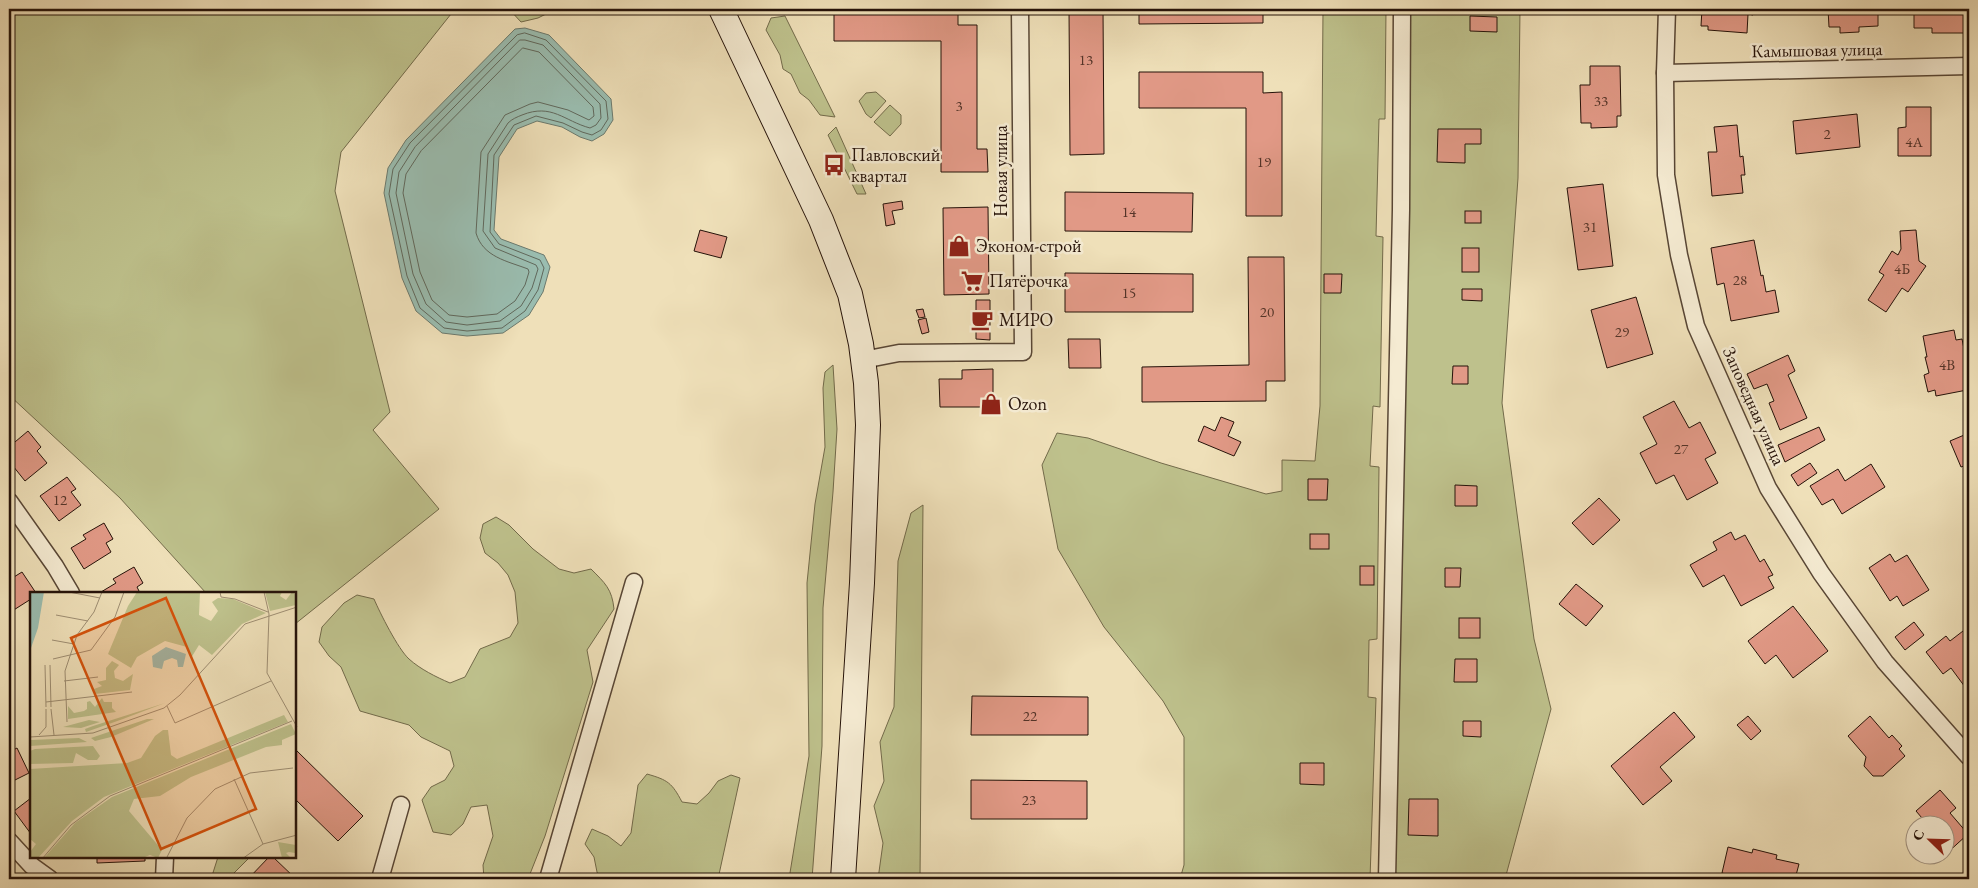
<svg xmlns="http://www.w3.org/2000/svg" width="1978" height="888" font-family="'EB Garamond',serif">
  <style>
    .green { fill: #bec18c; stroke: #726a4a }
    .water { fill: #9abdb0; stroke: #6b796d }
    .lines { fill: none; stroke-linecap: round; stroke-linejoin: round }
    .shore { stroke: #60685c; stroke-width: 1 }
    .building { fill: #e19986; stroke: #251209 }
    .street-casing { stroke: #584635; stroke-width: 19 }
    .secondary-casing { stroke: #251209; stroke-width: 26 }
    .street { stroke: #f5ebd2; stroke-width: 16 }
    .secondary { stroke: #f5ebd2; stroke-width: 24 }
    .labels { text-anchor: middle; stroke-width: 5; stroke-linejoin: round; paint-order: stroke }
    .number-label { font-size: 15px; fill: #543428 }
    .street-label { font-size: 18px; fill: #251209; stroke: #f5ebd2 }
    .poi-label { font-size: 18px; fill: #251209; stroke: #f5ebd2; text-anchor: start }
    .inset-road { fill: none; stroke: #9e8e73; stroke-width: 1 }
    .view { fill: #d4520c; fill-opacity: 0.15; stroke: #d4520c; stroke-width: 2.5 }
    .inset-edge { fill: none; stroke: #251209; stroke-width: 2.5 }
  </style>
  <rect width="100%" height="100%" fill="#efe0b9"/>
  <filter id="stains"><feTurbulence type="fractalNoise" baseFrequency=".004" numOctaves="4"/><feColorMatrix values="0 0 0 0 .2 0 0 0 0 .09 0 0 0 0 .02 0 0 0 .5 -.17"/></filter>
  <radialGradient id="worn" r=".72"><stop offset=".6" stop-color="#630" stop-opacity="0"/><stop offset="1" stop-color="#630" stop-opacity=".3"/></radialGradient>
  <!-- green -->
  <g class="green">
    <polygon points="9,9 455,9 341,152 335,191 390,412 373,430 439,509 295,624 295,593 206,593 120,498 9,395"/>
    <polygon points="509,9 556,9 538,18 521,22"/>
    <polygon points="1323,9 1386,9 1385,119 1379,119 1376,236 1383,237 1380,407 1373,406 1370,466 1379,467 1377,639 1369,640 1368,697 1376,698 1370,879 1180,879 1184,865 1184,737 1163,701 1104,627 1058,549 1042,465 1057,433 1088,438 1161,463 1266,494 1282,491 1282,460 1315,461 1320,406"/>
    <polygon points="1409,9 1520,9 1518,178 1502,403 1534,639 1551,709 1505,879 1392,879"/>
    <polygon points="785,16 835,117 820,115 809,100 800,93 791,74 783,69 780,55 766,30 771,18"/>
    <polygon points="876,92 886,101 871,118 866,114 859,101 866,93"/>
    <polygon points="890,105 901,115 901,124 890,136 874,122"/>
    <polygon points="836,127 866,194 857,194 828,135"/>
    <polygon points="833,365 837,429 833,492 823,608 822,746 812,879 789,879 809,756 807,583 815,504 825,447 823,388 825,372"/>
    <polygon points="923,505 920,879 878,879 883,843 874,806 884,781 880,742 894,707 898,561 911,513"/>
    <path d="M496,517L509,525L533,549L559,569L574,573L591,569C605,583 612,589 614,609L587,650L593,682L545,836L528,879H484L483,865L493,836L487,805L471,807L463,824L451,835L433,832L422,800L431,787L445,780L454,766L450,751L421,737L409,725L360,711L341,667L329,656L319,642L322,627L344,603L357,595L374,599C380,613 398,649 409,659C420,669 436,677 450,683L465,677L480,649L510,637L518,623L515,592L508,575L498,563L485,553L480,538L483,524Z"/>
    <path d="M647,774C668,780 672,783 682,802L697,804L709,793L718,781L731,775L740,778L718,879H600L597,872L594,857L585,844L592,829L608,836L621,846L631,833L638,785Z"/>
    <polygon points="218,857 250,857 228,879 211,879"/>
  </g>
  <!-- water -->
  <polygon class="water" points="525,28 549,35 611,99 613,120 604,134 592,141 580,137 562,127 537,121 517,129 499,157 494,230 501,239 544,255 550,267 543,292 529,315 503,333 467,336 442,333 416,311 402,278 384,193 388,168 406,140 515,29"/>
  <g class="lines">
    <!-- shore -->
    <g class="shore">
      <polygon points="525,33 546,40 606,101 608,119 601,130 592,135 582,132 563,123 536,116 514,125 494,155 490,232 499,244 540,260 544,268 538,290 525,311 502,328 467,331 444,328 420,308 407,276 389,194 393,169 410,143 517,35"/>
      <path d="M520,40H525L543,45L600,104L601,118L596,125L590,128C564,121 552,103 522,115C517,117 512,119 508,123L488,154L483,231L495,248L536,265L538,269L532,288L521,306L500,321L467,325L446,322L426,304L413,274L396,193L399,172L415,147Z"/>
      <path d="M523,48L539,52L593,107L594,116L589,120L568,110L538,102L530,104L505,115L481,152L476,233C483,257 507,261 528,269L529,272L525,285L515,301L497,314L467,317L449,315L432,300L420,272L403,193L406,174L421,151Z"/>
    </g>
  </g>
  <!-- building -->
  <g class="building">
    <polygon points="834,9 958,9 958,25 977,25 977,149 987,149 988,172 941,172 941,41 834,41"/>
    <polygon points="1069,9 1103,9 1104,154 1070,155"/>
    <polygon points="1139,9 1263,9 1263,23 1139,24"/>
    <polygon points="1702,9 1754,9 1753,15 1748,14 1747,33 1708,30 1708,26 1701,26"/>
    <polygon points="1828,9 1878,9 1878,26 1859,27 1859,32 1840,33 1840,27 1829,27"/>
    <polygon points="1914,9 1964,9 1964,33 1932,33 1932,28 1914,28"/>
    <polygon points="1470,16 1497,17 1497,32 1470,31"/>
    <polygon points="1590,66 1620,66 1621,116 1617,116 1617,127 1591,128 1591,123 1581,123 1580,85 1590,85"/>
    <polygon points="1139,72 1263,72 1263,93 1282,92 1282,216 1246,216 1246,108 1139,108"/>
    <polygon points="1906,107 1931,107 1931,156 1898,156 1898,128 1906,127"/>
    <polygon points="1857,114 1860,147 1796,154 1793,121"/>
    <polygon points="1737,125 1740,157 1743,156 1745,175 1741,175 1743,193 1712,196 1708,152 1717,152 1714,127"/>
    <polygon points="1438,129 1481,129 1481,144 1465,144 1465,163 1437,162"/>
    <polygon points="1603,184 1613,266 1578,270 1567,188"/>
    <polygon points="1065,192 1193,193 1192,232 1065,231"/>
    <polygon points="902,201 903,209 892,211 895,224 886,226 883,204"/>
    <polygon points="988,207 989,294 944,295 943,208"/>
    <rect x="1465" y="211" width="16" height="12"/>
    <polygon points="700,230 727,237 721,258 694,251"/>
    <polygon points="1916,230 1919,261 1926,266 1908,292 1902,288 1886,312 1868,300 1884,275 1879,272 1892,251 1898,255 1901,249 1900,231"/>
    <polygon points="1754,240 1761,276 1763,275 1766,292 1775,290 1779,312 1731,321 1724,283 1717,285 1711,248"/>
    <rect x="1462" y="248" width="17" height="24"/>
    <polygon points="1248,257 1284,257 1285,381 1266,381 1266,401 1142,402 1142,367 1249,365"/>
    <polygon points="1065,273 1193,274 1193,312 1065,312"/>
    <polygon points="1324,274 1342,274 1341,293 1324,293"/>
    <polygon points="1462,289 1482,289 1482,301 1462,300"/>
    <polygon points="1636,297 1653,354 1607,368 1591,310"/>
    <polygon points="976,300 990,300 990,340 976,339"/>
    <polygon points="923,309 925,317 919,318 916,310"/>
    <polygon points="926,318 929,332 922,334 918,320"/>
    <polygon points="1954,330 1956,340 1962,339 1969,374 1969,386 1966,387 1967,390 1936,396 1935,390 1928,392 1924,375 1929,373 1925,357 1927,357 1923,336"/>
    <polygon points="1068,339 1100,339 1101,368 1069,368"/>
    <polygon points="1788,355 1795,371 1788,375 1807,418 1780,430 1769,403 1774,401 1767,384 1754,389 1747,374"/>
    <polygon points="1453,366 1468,366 1468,384 1452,384"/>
    <polygon points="993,369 993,407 940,407 939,379 962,379 962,370"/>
    <polygon points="1674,401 1689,428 1700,422 1716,453 1705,459 1718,483 1687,500 1674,475 1656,484 1640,453 1657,444 1643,417"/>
    <polygon points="1221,417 1234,422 1228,436 1241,442 1234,456 1198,441 1204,426 1215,431"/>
    <polygon points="1819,427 1825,440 1785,462 1778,445"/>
    <polygon points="28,431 41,447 37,451 47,463 25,481 9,461 9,447"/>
    <polygon points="1969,433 1969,464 1961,467 1950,441"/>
    <polygon points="1810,463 1817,473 1798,486 1791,475"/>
    <polygon points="1871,464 1885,487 1842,514 1833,499 1822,505 1810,486 1838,469 1845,481"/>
    <polygon points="67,477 76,489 71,492 81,505 59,521 40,496"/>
    <polygon points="1308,479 1328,479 1327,500 1308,500"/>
    <polygon points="1455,485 1477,486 1477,506 1455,506"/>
    <polygon points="1599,498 1620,520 1593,545 1572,523"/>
    <polygon points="104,523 113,539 106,543 111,552 84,569 71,548 86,539 83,535"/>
    <polygon points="1731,532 1735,540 1745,535 1760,562 1764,559 1773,575 1768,577 1774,588 1741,606 1724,575 1703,587 1690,565 1717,550 1713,542"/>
    <rect x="1310" y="534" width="19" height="15"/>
    <polygon points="1890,554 1895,562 1907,555 1929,590 1903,606 1897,596 1890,601 1869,568"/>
    <rect x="1360" y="566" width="14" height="19"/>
    <polygon points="134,567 143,583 137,587 140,593 102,593 101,592 116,583 113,579"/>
    <polygon points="1445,568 1461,568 1460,587 1445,587"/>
    <polygon points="22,572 36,593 31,593 31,599 9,613 9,580"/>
    <polygon points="1576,584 1603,606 1586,626 1559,604"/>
    <polygon points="1793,606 1828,651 1793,678 1776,655 1765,664 1748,641"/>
    <rect x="1459" y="618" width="21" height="20"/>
    <polygon points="1914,622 1924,635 1905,650 1895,637"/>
    <polygon points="1963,631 1969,639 1969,683 1965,687 1951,668 1943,674 1926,652 1946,636 1950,641"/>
    <polygon points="1455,659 1477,659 1477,682 1454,682"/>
    <polygon points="972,696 1088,697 1088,735 971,735"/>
    <polygon points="1674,712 1695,737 1660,767 1672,781 1643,805 1611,766"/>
    <polygon points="1748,716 1761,731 1751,740 1737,725"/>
    <polygon points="1870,716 1889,738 1892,735 1902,746 1899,749 1905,756 1883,776 1873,776 1864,766 1866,757 1848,736"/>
    <polygon points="1463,721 1481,721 1481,737 1463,736"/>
    <polygon points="17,748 29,773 9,783 9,752"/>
    <polygon points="295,749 363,816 338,841 295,799"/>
    <polygon points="1300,763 1324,763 1324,785 1300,784"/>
    <polygon points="971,780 1087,781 1087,819 971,819"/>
    <polygon points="1940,790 1956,808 1950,813 1968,834 1946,854 1946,826 1920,826 1917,822 1922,818 1916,811"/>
    <polygon points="31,798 31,834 14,811"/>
    <polygon points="1409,799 1438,799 1438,836 1408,835"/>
    <polygon points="1728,847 1752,853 1753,849 1777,855 1776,859 1799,864 1795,879 1746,879 1722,873"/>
    <polygon points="97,857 145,857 145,861 97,863"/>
    <polygon points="269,857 273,857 296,879 248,879"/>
    <rect x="1291" y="876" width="23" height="3"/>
  </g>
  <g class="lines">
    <!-- street casing -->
    <g class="street-casing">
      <g id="street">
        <polyline points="1667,9 1665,73 1666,175 1679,255 1696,326 1768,488 1821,573 1885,662 1969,757"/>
        <polyline points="1665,73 1969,66"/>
        <polyline points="863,360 899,353 1023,352 1020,9"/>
        <polyline points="9,501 55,566 71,593"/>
        <polyline points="9,841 32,866 50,879"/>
        <polyline points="164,879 165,857"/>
        <polyline points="380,879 401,805"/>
        <polyline points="548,879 634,582"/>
        <polyline points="1387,879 1401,210 1402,9"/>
      </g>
    </g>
    <!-- secondary casing -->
    <g class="secondary-casing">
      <polyline id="secondary" points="721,9 821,220 850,294 861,344 866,383 868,425 862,583 843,879"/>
    </g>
    <!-- street -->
    <use href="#street" class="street"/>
    <!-- secondary -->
    <use href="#secondary" class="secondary"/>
  </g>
  <!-- icons -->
  <defs>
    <g id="bus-bare" transform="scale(1.725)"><path d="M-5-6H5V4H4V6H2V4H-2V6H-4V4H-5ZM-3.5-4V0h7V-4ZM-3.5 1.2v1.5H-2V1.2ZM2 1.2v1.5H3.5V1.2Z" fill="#8f2418" stroke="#f5ebd2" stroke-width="2.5" paint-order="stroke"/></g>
    <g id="shop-bare" transform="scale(1.725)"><path d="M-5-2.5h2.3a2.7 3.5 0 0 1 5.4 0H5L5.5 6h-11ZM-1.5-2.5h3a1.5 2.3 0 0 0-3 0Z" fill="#8f2418" stroke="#f5ebd2" stroke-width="2.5" paint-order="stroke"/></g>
    <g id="supermarket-bare" transform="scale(1.725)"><path d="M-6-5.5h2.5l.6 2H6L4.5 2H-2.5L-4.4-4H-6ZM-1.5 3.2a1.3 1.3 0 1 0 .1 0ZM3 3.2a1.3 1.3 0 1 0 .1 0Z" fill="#8f2418" stroke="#f5ebd2" stroke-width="2.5" paint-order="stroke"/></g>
    <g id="cafe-bare" transform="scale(1.725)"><path d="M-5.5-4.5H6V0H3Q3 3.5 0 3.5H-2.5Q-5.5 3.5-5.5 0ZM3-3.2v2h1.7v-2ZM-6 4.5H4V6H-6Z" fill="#8f2418" stroke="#f5ebd2" stroke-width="2.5" paint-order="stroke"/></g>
  </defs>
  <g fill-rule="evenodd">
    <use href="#bus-bare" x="834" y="165"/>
    <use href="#shop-bare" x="959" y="246"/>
    <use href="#supermarket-bare" x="972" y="281"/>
    <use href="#cafe-bare" x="982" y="320"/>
    <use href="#shop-bare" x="991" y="404"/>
  </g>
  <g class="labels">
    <!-- number labels -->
    <g class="number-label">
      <text x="1086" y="65">13</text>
      <text x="1601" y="106">33</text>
      <text x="959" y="111">3</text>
      <text x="1827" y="139">2</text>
      <text x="1914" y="147">4А</text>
      <text x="1264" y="167">19</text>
      <text x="1129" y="217">14</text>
      <text x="1590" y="232">31</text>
      <text x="1902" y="274">4Б</text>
      <text x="1740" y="285">28</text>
      <text x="1129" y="298">15</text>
      <text x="1267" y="317">20</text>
      <text x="1622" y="337">29</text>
      <text x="1947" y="370">4В</text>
      <text x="1681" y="454">27</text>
      <text x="60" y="505">12</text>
      <text x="1030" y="721">22</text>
      <text x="1029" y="805">23</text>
    </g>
    <!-- street labels -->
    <g class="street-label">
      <text transform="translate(1817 50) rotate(-1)" y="6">Камышовая улица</text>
      <text transform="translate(1001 171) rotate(-90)" y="6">Новая улица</text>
      <text transform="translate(1754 406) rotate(66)" y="6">Заповедная улица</text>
    </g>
    <!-- poi labels -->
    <g class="poi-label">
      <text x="851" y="161">Павловский<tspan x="851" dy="21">квартал</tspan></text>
      <text x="976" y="252">Эконом-строй</text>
      <text x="989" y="287">Пятёрочка</text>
      <text x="999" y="326">МИРО</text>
      <text x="1008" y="410">Ozon</text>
    </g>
  </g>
  <!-- overview -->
  <g transform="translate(30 592)">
    <rect width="266" height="266" fill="#efe0b9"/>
    <path d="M107,0H170L169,23L181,29L188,19L182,10L188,6L203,7L236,21L212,32L182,63L169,53L161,66L157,55L135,49L107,65L101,76L78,62L98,14ZM235,0H252L250,4L256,8L262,0L266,3V13L240,19ZM82,69L89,73L84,79L85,86L93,89L103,82L100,98L65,102L64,97L72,94L67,90L76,88V76ZM72,106L74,110H82V116L86,120L38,127V114L44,121L54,119L57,117V110L60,109L65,115ZM135,111L93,127L56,140L55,137L63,134ZM254,123L258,130L74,205L42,229L8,266H0V260L6,252L0,247V177L97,171L111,166L125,144L133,138H138L141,163L147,167ZM117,127H124L81,145L65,149L61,146ZM59,128L70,130L51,136L33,135ZM261,132L266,142L252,148V153L236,155L161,185L130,204L104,207L99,219L132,258L128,266L120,263L110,267H13L45,231L82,205ZM49,146L57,150L0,154V148ZM63,154L70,164L67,168H58L46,161L43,171L0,172V159L5,157ZM248,250L266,253V266L265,261L259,260L256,261L261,266H252Z" fill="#bec18c"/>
    <path d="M0,0H14L8,36L1,56ZM136,55L156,62L153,75H148L147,68L142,66L134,69L132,77L123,75L122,64Z" fill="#9abdb0"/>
    <path class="inset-road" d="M39,0L70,6M190,0L191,5L205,7L238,20M234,0L239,22L237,81L267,135M26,23L58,29M22,48L44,52M23,67L61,58L85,25L94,0M15,73L16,115M20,73L21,115M34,89L68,85M16,110L102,100M137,114L145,131L241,89M21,117L24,143M37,130L35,79L47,43L64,20L72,0M9,143L16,135V117M0,145L63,141L134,116L150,103L215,32L267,15M204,187L233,252M12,267L41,233L80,204L262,129M136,267L157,226L185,197L220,181L263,176M212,267L233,252L267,243"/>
    <path class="view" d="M136,6L226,217L131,257L41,46Z"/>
    <rect width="266" height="266" class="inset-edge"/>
  </g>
  <!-- margin -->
  <rect width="1978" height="888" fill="none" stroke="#efe0b9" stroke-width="30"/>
  <rect x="10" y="10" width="1958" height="868" fill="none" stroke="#251209" stroke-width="2.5"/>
  <rect x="15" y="15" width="1948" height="858" fill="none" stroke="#251209"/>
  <!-- north arrow -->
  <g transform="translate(1930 840) rotate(293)"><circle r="24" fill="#f5ebd2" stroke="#a29482"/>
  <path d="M0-4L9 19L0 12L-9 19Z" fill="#8f2418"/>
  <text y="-8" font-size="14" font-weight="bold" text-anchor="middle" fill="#251209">С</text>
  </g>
  <rect width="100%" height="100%" filter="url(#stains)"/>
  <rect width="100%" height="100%" fill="url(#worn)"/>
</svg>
